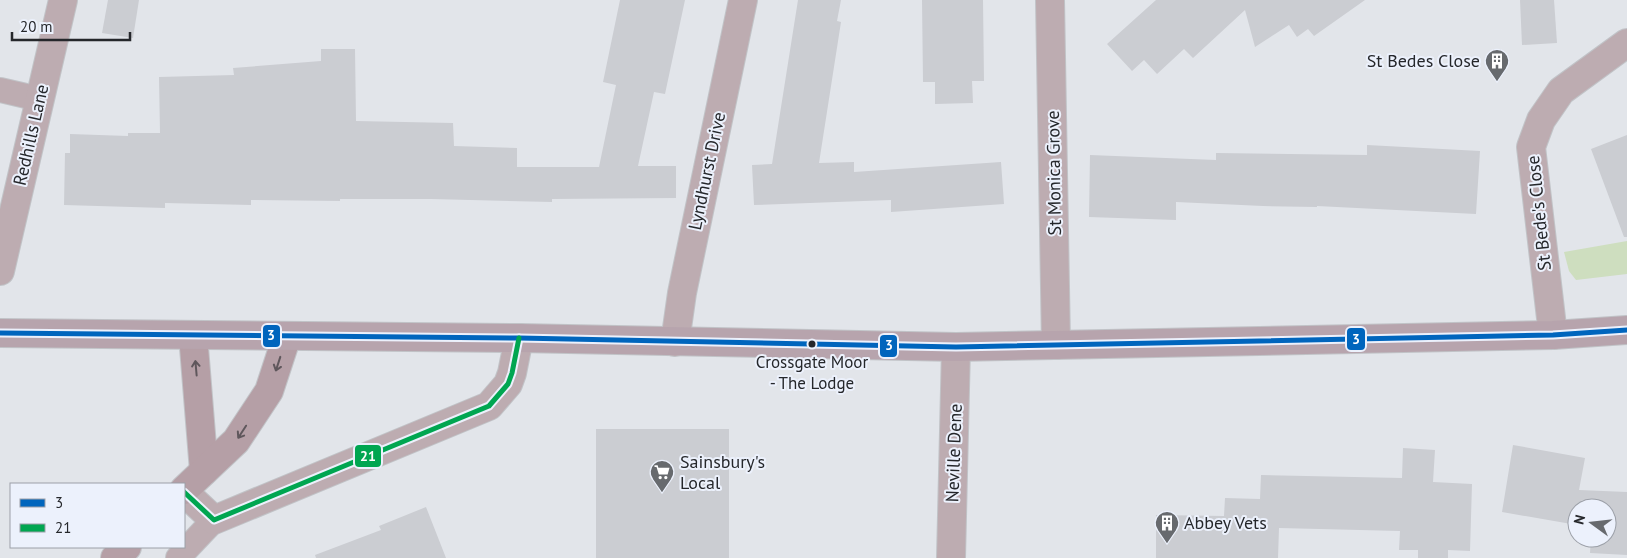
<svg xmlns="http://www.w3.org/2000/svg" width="1627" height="558" font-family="'PT Sans',sans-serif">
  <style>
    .green { fill: #cedebf }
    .building { fill: #cbcdd2 }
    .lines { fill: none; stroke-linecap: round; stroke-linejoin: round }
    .lane-casing { stroke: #c1c3c7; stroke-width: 26 }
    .street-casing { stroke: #c1c3c7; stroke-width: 30 }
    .secondary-casing { stroke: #c1c3c7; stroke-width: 30 }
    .highway-casing { stroke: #c1c3c7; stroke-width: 30 }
    .lane { stroke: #bdacb1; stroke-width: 24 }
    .street { stroke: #bdacb1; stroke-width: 28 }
    .secondary { stroke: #b59fa6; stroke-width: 28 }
    .highway { stroke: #b7a4ad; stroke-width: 28 }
    .bus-1-casing { stroke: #ecf1fc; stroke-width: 9 }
    .bus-2-casing { stroke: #ecf1fc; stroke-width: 9 }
    .bus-1 { stroke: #0065bd; stroke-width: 5 }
    .bus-2 { stroke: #00a651; stroke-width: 5 }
    .oneway { stroke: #5f575c }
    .bus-dot { fill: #25272b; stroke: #ecf1fc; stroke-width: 2 }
    .labels { text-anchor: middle; stroke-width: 4; stroke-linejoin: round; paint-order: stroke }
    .bus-label { font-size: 17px; fill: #25272b; stroke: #ecf1fc }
    .poi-label { font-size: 18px; fill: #25272b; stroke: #ecf1fc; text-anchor: start }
    .street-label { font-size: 18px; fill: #25272b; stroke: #ecf1fc }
    .line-badge { stroke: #ecf1fc; stroke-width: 2 }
    .badge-label { font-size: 14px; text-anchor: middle; font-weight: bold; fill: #fff }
  </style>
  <rect width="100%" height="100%" fill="#e2e5ea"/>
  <!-- green -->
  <polygon class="green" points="1627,241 1627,274 1576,280 1569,271 1564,252"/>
  <!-- building -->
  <g class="building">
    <polygon points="108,0 139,0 133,38 102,33"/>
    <polygon points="620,0 685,0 665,94 654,92 638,166 676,166 676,198 552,199 552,202 431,199 340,199 340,201 251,200 251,205 165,203 165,208 64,205 65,153 70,153 70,134 128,136 128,133 160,133 159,77 234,75 233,68 321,61 321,49 355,49 356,121 453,123 454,146 517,148 517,167 599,167 616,85 603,82"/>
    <polygon points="798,0 841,0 837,21 841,22 819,163 854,162 854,172 1001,162 1004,204 891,212 891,200 754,205 752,165 772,164"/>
    <polygon points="922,0 983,0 984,81 972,81 973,103 935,104 935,82 923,82"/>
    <polygon points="1156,0 1365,0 1314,36 1308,29 1297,37 1289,25 1255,47 1245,10 1193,58 1184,49 1157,74 1144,60 1132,71 1107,44"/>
    <polygon points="1520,0 1554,0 1557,43 1522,45"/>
    <polygon points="1627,135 1627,237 1624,237 1591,149"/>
    <polygon points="1367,145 1480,151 1476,214 1317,206 1317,207 1263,206 1176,202 1176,220 1089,217 1090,155 1216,160 1216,153 1367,155"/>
    <rect x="596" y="429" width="133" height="129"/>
    <polygon points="1513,445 1585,458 1579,490 1627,492 1627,555 1590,553 1591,538 1607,538 1607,508 1577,508 1577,525 1502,512"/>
    <polygon points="1403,448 1435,450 1433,482 1472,484 1470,551 1448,550 1448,558 1418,558 1418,550 1399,550 1400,531 1279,528 1278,558 1156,558 1156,515 1224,516 1225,498 1260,499 1261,475 1402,478"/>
    <polygon points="426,507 446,558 316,558 315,555 381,530 379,526"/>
  </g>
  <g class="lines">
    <!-- lane casing -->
    <g class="lane-casing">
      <g id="lane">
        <polyline points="0,90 39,99"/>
        <polyline points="178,558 214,520"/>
      </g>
    </g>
    <!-- street casing -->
    <g class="street-casing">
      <g id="street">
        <polyline points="1050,0 1056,345"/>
        <polyline points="0,271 63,0"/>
        <polyline points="1553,335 1531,147 1541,120 1561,91 1627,43"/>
        <polyline points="675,342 682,293 743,0"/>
        <polyline points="184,492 214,520 489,406 508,384 512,373 519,338"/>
        <polyline points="951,558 956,347"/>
      </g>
    </g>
    <!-- secondary casing -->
    <g class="secondary-casing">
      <g id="secondary">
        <polyline points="193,335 204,471"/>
        <polyline points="184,490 236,441 269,391 287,336"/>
        <polyline points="115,558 127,547"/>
      </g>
    </g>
    <!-- highway casing -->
    <g class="highway-casing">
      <polyline id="highway" points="0,333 519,338 956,347 1553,335 1627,330"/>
    </g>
    <!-- lane -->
    <use href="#lane" class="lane"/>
    <!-- street -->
    <use href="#street" class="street"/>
    <!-- secondary -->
    <use href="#secondary" class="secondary"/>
    <!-- highway -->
    <use href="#highway" class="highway"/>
    <!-- bus-1 casing -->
    <g class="bus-1-casing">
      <polyline id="bus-1" points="0,333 519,338 956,347 1553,335 1627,330"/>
    </g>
    <!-- bus-2 casing -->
    <g class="bus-2-casing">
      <polyline id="bus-2" points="184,492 214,520 489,406 508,384 512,373 519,338"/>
    </g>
    <!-- bus-1 -->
    <use href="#bus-1" class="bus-1"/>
    <!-- bus-2 -->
    <use href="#bus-2" class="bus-2"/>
  </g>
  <!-- one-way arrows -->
  <defs><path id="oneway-shaft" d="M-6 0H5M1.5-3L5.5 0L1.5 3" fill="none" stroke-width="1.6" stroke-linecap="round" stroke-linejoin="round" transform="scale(1.25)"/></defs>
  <g class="oneway">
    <use href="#oneway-shaft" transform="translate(278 364) rotate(108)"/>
    <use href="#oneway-shaft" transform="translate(196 368) rotate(-95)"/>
    <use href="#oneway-shaft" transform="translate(242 432) rotate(123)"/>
  </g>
  <!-- icons -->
  <defs>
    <g id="building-pin" transform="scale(1.25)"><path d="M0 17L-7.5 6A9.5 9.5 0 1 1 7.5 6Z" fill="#676a6e" stroke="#ecf1fc"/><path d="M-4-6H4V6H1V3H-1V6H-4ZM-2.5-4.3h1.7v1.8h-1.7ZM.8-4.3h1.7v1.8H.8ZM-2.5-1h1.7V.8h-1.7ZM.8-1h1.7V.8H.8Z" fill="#fff"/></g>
    <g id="supermarket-pin" transform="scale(1.25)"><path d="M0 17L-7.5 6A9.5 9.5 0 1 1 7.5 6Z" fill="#676a6e" stroke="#ecf1fc"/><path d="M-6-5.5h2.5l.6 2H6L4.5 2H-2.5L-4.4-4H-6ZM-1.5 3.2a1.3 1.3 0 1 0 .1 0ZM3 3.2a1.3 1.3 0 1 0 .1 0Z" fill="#fff"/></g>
  </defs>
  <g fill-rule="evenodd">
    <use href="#building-pin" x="1497" y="61"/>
    <use href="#supermarket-pin" x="662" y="472"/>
    <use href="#building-pin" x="1167" y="523"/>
  </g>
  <!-- markers -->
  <circle class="bus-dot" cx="812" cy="344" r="4.5"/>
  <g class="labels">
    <!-- bus labels -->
    <g class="bus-label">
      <text x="812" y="368">Crossgate Moor<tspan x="812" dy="21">- The Lodge</tspan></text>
    </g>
    <!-- poi labels -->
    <g class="poi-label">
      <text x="1480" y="67" text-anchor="end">St Bedes Close</text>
      <text x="680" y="468">Sainsbury's<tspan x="680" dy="21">Local</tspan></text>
      <text x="1184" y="529">Abbey Vets</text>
    </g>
    <!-- street labels -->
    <g class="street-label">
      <text transform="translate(31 135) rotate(-77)" y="6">Redhills Lane</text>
      <text transform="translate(707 171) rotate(-78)" y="6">Lyndhurst Drive</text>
      <text transform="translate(1054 173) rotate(-91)" y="6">St Monica Grove</text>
      <text transform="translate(1539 213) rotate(-96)" y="6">St Bede's Close</text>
      <text transform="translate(954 453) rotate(-88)" y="6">Neville Dene</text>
    </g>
  </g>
  <g class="line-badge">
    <rect x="262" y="324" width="19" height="24" rx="5" fill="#0065bd"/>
    <rect x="1346" y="327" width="20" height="24" rx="5" fill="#0065bd"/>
    <rect x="879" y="334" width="19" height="24" rx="5" fill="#0065bd"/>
    <rect x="354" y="444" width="28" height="24" rx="5" fill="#00a651"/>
  </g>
  <g class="badge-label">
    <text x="271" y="340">3</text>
    <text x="1356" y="344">3</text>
    <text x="889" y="350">3</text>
    <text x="368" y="461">21</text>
  </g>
  <!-- legend -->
  <rect x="10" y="483" width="175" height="65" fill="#ecf1fc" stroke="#9ca0a8"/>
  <rect x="20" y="499" width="25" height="8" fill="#0065bd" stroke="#9ca0a8"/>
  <text x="55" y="508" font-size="15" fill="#25272b">3</text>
  <rect x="20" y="524" width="25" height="8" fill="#00a651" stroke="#9ca0a8"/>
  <text x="55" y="533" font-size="15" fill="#25272b">21</text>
  <!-- north arrow -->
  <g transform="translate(1592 523) rotate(285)"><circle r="24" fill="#ecf1fc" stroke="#9ca0a8"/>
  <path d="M0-4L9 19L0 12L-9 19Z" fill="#676a6e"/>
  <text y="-8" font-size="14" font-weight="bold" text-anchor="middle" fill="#25272b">N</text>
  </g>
  <!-- scale -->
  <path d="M12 32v8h118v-8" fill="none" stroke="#25272b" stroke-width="2.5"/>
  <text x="20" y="32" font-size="15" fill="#25272b" stroke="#ecf1fc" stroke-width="4" paint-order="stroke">20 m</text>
</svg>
